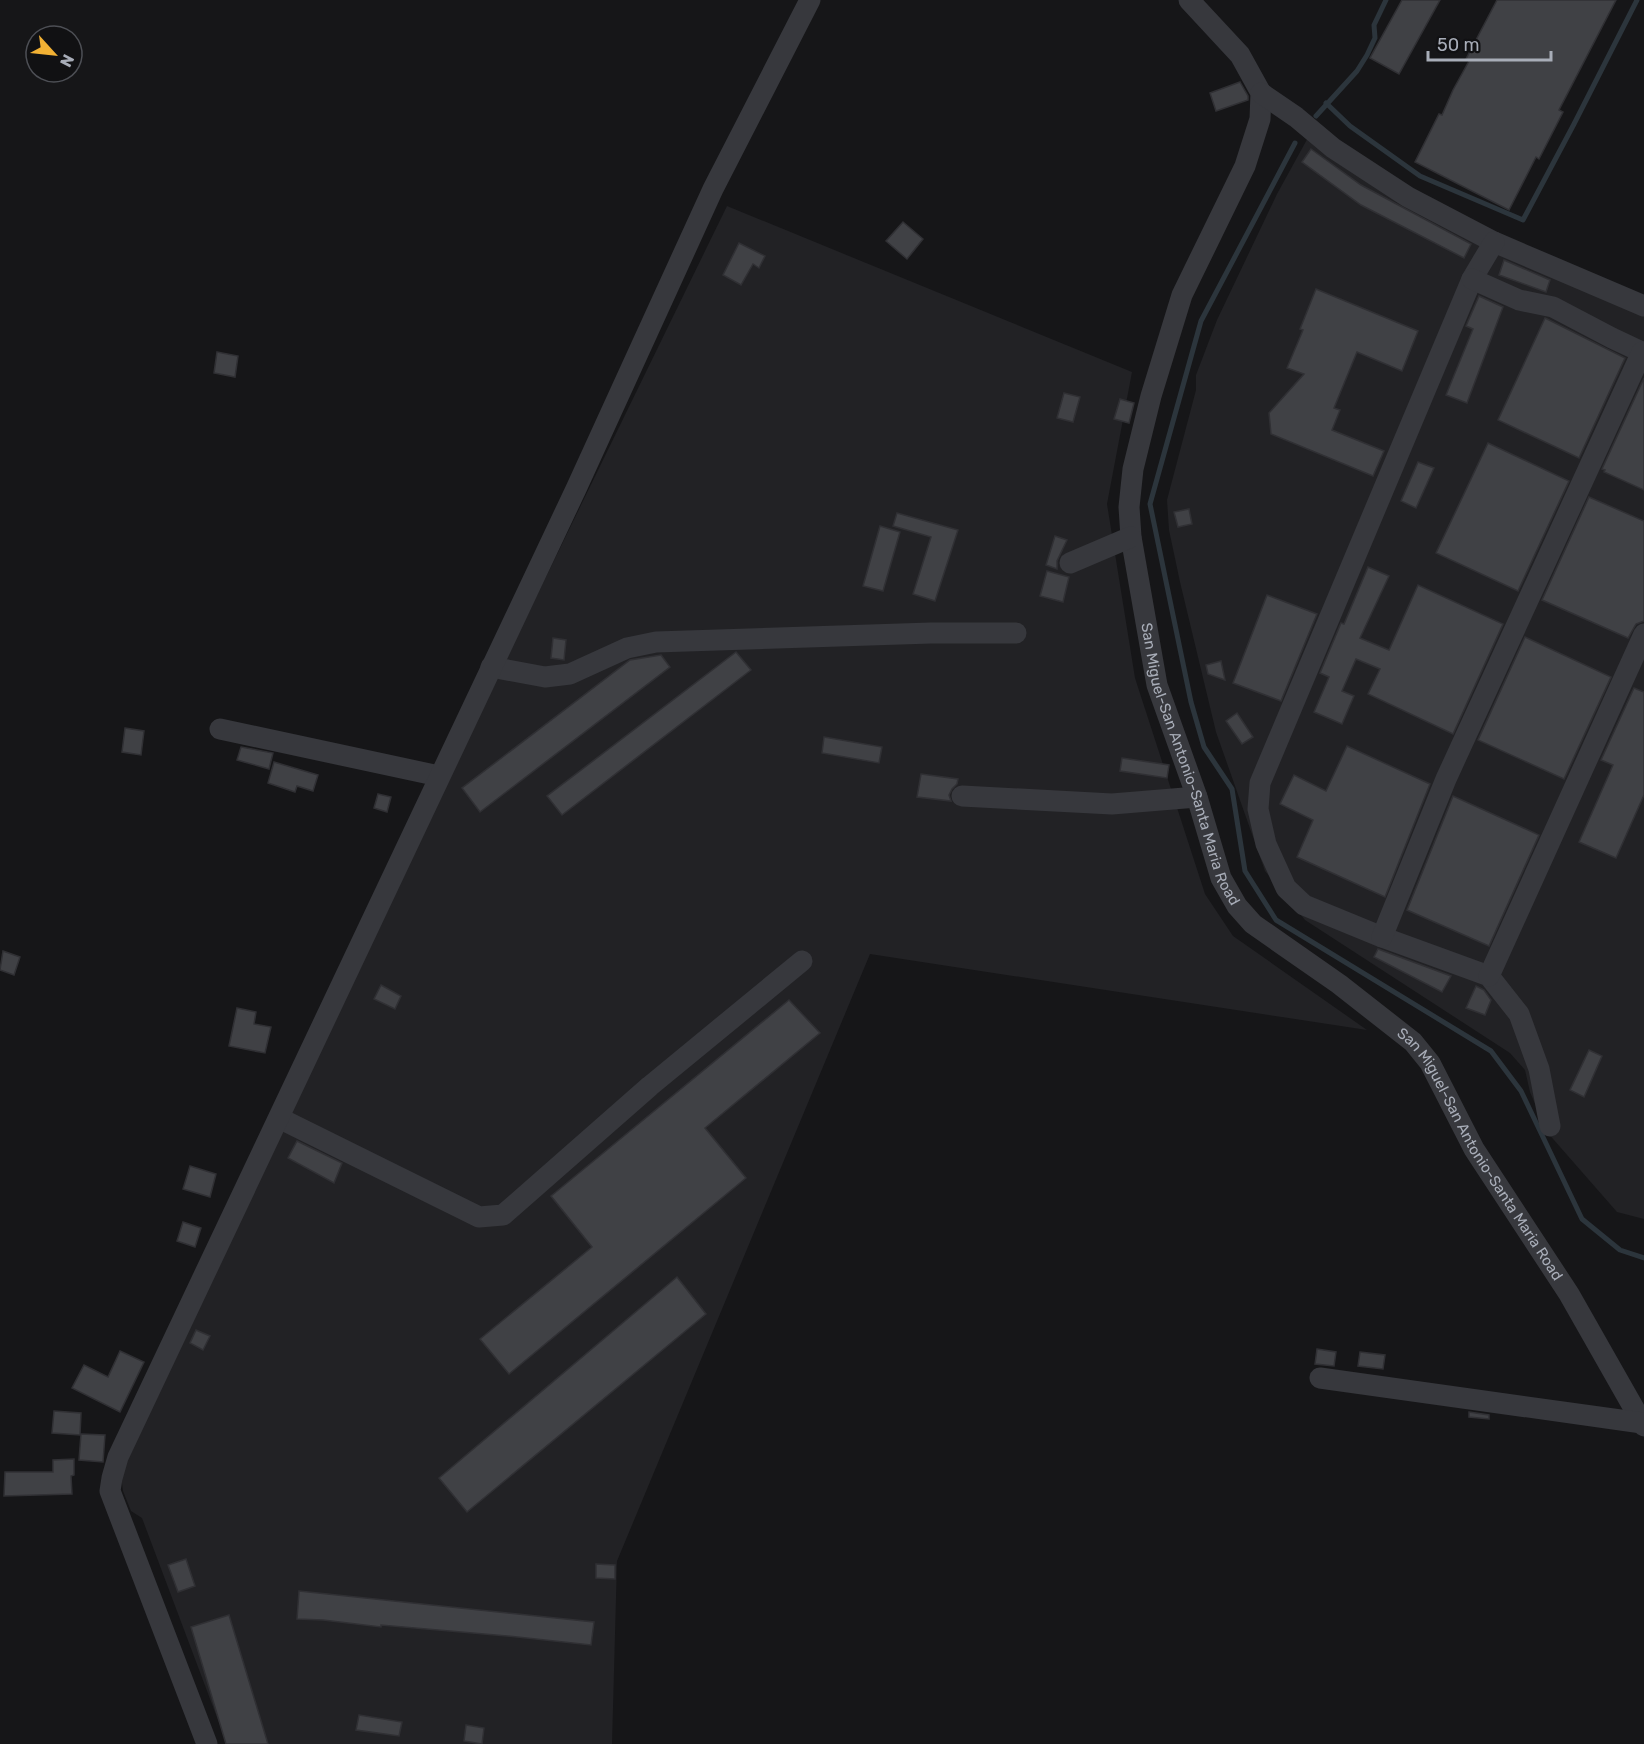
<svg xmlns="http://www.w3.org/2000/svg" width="1644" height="1744" font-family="Rubik,sans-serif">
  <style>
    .built { fill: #222225 }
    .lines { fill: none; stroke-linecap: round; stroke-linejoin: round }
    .stream { stroke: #2c353c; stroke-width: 5 }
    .building { fill: #404145; stroke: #303034; stroke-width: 1.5 }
    .minor { stroke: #37383d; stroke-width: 21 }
    .labels { text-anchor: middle; stroke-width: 4.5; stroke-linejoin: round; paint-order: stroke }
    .street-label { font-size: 15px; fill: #a8adb8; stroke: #111113 }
  </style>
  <rect width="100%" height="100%" fill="#161618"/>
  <!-- built -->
  <g class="built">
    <polygon points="1310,134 1644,315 1644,1219 1617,1212 1547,1132 1530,1092 1525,1070 1510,1053 1305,920 1265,871 1216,732 1180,582 1169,530 1167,500 1196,390 1196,375 1217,320 1277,194"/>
    <polygon points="727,206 1132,372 1107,504 1135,678 1205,894 1233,936 1367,1030 870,954 617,1561 612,1744 227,1744 142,1518 131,1511 123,1491 121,1475 147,1412 418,839"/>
  </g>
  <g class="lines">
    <!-- stream -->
    <g class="stream">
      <polyline points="1326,103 1350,126 1420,176 1523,220 1574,124 1637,0"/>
      <polyline points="1316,116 1357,71 1367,55 1375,38 1374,25 1386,0"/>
      <polyline points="1295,143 1201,321 1150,504 1191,702 1204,747 1232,789 1245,871 1276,920 1491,1051 1521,1091 1582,1219 1620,1250 1644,1258"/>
    </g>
  </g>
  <!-- building -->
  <g class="building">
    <polygon points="1402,0 1440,0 1399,74 1370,58"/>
    <polygon points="1497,0 1616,0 1559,110 1563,112 1539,159 1536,157 1509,210 1415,162 1439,114 1442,115 1453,90 1469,61 1466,59"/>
    <polygon points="1240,82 1248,96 1248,100 1216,111 1210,93"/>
    <polygon points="1311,149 1361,185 1471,244 1464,258 1361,205 1302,162"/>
    <polygon points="903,222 923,239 907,259 886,241"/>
    <polygon points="739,243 765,256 759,268 753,264 741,285 723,275"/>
    <polygon points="1504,260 1550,280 1546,292 1499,275"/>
    <polygon points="1316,289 1418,331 1402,371 1357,352 1334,408 1340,410 1332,430 1384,451 1373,476 1271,434 1269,413 1304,374 1287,368 1303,330 1300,329"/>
    <polygon points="1479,296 1503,307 1467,403 1446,395 1473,329 1466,326"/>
    <polygon points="1545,318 1625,358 1579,458 1498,420"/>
    <polygon points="217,352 238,356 235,377 214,373"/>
    <polygon points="1644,378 1644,490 1604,472 1605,470 1602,469"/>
    <polygon points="1064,393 1080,397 1073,422 1057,418"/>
    <polygon points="1120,399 1134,403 1129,423 1114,419"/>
    <polygon points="1488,443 1569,481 1518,591 1436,553"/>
    <polygon points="1418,462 1434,468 1416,508 1401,501"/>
    <polygon points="1589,497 1644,521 1644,621 1636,624 1628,638 1542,600"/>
    <polygon points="1189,509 1192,524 1178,527 1174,512"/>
    <polygon points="897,513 958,530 935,601 913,594 931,537 893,526"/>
    <polygon points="880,526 900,532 883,591 863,586"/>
    <polygon points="1055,536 1067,540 1057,561 1057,569 1046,565"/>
    <polygon points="1368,567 1389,576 1360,638 1389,650 1418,585 1503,624 1453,734 1368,694 1380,669 1356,659 1342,691 1354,696 1342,724 1314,712 1329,677 1320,673 1341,623 1344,624"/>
    <polygon points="1047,571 1069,577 1063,602 1040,596"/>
    <polygon points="1267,595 1317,614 1281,701 1233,683"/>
    <polygon points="1525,637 1611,677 1564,779 1478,740"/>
    <polygon points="553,638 566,640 564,660 551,658"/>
    <polygon points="736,652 751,670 562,815 547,796"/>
    <polygon points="661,655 670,667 480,812 462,788 630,660"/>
    <polygon points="1221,661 1225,680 1208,674 1206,665"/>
    <polygon points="1634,688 1644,692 1644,795 1616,858 1579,842 1613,765 1601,760"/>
    <polygon points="1237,713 1253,737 1242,744 1226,721"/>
    <polygon points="125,728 144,731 141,755 122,752"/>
    <polygon points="824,737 882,747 879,763 822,753"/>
    <polygon points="1347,746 1430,784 1385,897 1297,857 1313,820 1280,804 1294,775 1326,791"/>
    <polygon points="241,747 273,753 269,769 237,760"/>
    <polygon points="1122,758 1169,765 1167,778 1120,771"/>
    <polygon points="274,762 318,775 313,791 297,786 295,792 268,783"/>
    <polygon points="921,774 958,779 957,784 952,789 949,795 951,801 917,797"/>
    <polygon points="378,794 391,797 387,812 374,808"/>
    <polygon points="1453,796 1539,835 1489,946 1407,910"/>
    <polygon points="1378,949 1451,976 1442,992 1374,957"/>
    <polygon points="3,951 20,957 14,975 0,970"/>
    <polygon points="381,985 401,996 395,1009 374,999"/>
    <polygon points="1476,986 1484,990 1491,1000 1485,1015 1466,1008"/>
    <polygon points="789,1000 820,1033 705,1128 746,1178 509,1374 480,1339 592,1247 551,1196"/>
    <polygon points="237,1008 256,1012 254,1024 271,1027 265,1053 229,1046"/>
    <polygon points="1589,1050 1602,1056 1584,1097 1570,1090"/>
    <polygon points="297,1141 342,1163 334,1183 288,1158"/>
    <polygon points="190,1166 216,1174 210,1197 183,1189"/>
    <polygon points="183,1222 201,1228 195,1247 177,1241"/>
    <polygon points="677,1277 706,1314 467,1512 439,1478"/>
    <polygon points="196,1330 210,1336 203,1350 190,1343"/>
    <polygon points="1317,1349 1336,1352 1334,1366 1315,1364"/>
    <polygon points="120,1351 144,1362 120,1412 72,1388 84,1365 108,1377"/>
    <polygon points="1360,1352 1385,1355 1383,1369 1358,1366"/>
    <polygon points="54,1411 81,1413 80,1435 52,1433"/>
    <polygon points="1469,1412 1489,1415 1489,1419 1469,1417"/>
    <polygon points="81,1434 105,1435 103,1462 79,1460"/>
    <polygon points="74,1459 74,1475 71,1476 72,1494 4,1496 5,1472 53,1472 53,1460"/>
    <polygon points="186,1559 195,1586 178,1592 168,1565"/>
    <polygon points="596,1564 615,1565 615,1579 596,1578"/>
    <polygon points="299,1591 594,1622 591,1645 507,1636 381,1625 381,1627 323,1620 297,1619"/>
    <polygon points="229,1615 268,1744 226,1744 191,1627"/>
    <polygon points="359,1715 402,1722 399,1736 356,1730"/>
    <polygon points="466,1725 484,1728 482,1744 464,1741"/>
  </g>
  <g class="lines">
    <!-- minor -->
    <g class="minor">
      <path id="s1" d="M1189,0L1240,55L1261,93L1260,119L1245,166L1182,295L1151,396L1133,469L1129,507L1131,537L1157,685L1197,797L1221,878L1237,906L1253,924L1339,984L1413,1042L1430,1063L1474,1149L1569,1294L1644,1426"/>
      <polyline points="1261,93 1296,117 1333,148 1408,197 1494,242 1644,306"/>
      <polyline points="1494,242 1472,279 1260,783 1258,809 1266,844 1286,888 1304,905 1382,937 1489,976 1519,1014 1539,1069 1550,1126"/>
      <polyline points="1472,279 1519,300 1553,307 1612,338 1644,353"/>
      <polyline points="1070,563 1131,537"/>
      <polyline points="491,667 545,677 570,674 627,648 656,642 931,633 1016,633"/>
      <polyline points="220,729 439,776"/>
      <polyline points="962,796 1112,804 1197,797"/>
      <polyline points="1382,937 1446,779 1642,352"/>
      <polyline points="1489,976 1644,634"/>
      <polyline points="279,1118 479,1217 503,1215 650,1086 802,961"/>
      <polyline points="1320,1378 1642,1423"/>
      <polyline points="207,1744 110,1491 112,1478 118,1457 576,489 713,189 810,0"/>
    </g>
  </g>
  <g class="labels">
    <!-- street labels -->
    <g class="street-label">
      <text dy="5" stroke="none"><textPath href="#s1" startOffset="822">San Miguel-San Antonio-Santa Maria Road</textPath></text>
      <text dy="5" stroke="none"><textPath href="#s1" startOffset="1326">San Miguel-San Antonio-Santa Maria Road</textPath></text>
    </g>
  </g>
  <!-- north arrow -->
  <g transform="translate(54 54) rotate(117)"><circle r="28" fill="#111113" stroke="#4d4f55" stroke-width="1.5"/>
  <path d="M0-4.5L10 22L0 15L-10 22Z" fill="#f2b134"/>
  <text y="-9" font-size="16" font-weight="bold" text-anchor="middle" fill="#a8adb8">N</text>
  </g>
  <!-- scale -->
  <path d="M1428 51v9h123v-9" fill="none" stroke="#a8adb8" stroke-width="3"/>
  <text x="1437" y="51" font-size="18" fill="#a8adb8" stroke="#111113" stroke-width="4.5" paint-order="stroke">50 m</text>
</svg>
